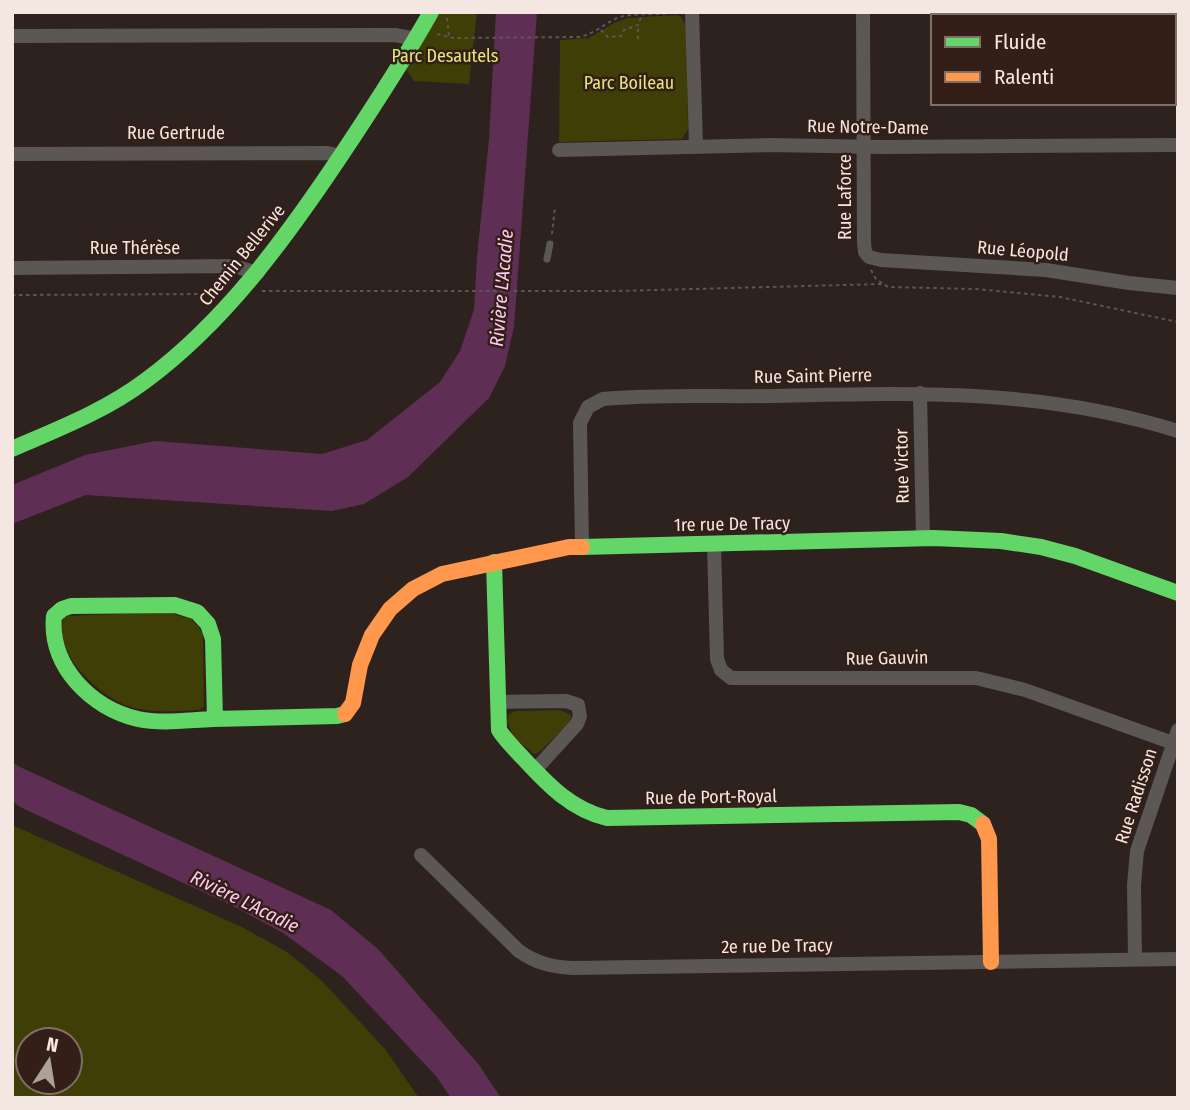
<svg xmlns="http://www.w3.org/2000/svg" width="1190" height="1110" font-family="'Fira Sans Condensed',sans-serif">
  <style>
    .green { fill: #3e3e06; fill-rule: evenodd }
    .water { fill: #5f2e54 }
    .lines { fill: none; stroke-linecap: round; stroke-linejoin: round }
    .path { stroke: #5c5654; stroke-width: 2; stroke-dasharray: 3.5 3.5; stroke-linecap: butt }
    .lane { stroke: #5b5755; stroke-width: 7 }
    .street { stroke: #5b5755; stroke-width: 14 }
    .fast { stroke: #63d668; stroke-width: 16 }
    .slow { stroke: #ff974d; stroke-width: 16 }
    .labels { text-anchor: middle; stroke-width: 5; stroke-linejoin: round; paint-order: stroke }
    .park-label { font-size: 18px; fill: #e1e680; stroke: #331f17 }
    .street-label { font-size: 18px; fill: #f4e6e0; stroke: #331f17 }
    .water-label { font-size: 19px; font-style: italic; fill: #ffcbf1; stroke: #331f17 }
  </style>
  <rect width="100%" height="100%" fill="#2d221d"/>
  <!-- green -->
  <g class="green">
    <polygon points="439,12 477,12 469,84 414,81 406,69"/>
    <polygon points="677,15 681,17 686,26 688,129 682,139 559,142 560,40 589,38 614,23 627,18"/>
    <path d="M166,612L192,619L203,633L204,706L199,710C175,711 151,714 128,706C100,697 47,648 65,616Z"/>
    <polygon points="560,710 571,715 571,722 538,753 534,754 513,737 507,721 509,714 516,711"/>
    <path d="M12,825L242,927L287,952L322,981L385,1049L419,1098H12ZM70,1040V1082H28V1040Z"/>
  </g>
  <!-- water -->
  <g class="water">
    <polygon points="496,12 537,12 514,327 505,366 489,398 408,477 364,504 332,511 86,495 12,524 12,485 85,455 155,441 322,454 367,440 440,382 460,351 474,310 477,257 489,139"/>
    <polygon points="12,762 20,767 331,910 379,950 479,1065 501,1098 451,1098 436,1076 342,976 283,933 233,906 20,807 12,801"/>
  </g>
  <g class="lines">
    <!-- path -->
    <g class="path">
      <polyline points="447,18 449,36"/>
      <polyline points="601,30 608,37 621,36 624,30 638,25 641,17"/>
      <path d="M437,34L453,38L579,37C596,34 605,22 620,17C638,12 659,16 677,12"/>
      <polyline points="638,39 638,26"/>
      <polyline points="552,234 555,207"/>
      <polyline points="871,270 876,279 888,287 976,289 1060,297 1178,322"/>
      <polyline points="262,291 617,291 882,284"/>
      <polyline points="12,295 214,294"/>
    </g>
    <!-- lane -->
    <polyline class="lane" points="547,259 550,244"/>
    <!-- street -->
    <g class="street">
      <polyline points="692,12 696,146"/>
      <polyline points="863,12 864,242 865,252 869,257 881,260 1046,270 1129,283 1178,288"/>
      <polyline points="12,36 395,35 416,39"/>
      <polyline points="559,150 771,145 882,147 1178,145"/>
      <polyline points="12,154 328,153 340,156"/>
      <polyline points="12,268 234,266 258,273"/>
      <polyline points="920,393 923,539"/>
      <polyline points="714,544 717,659 721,670 731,678 976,678 1025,690 1173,743"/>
      <path d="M582,546L580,423L588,407L603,399C659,394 716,397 773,396C915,393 1040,388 1178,431"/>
      <polyline points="498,702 566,701 578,705 580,716 577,724 536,769"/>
      <path d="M421,855L519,951C536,963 552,967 572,968L1178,959"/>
      <polyline points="1135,959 1134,885 1137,851 1178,730"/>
    </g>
    <!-- fast -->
    <g class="fast">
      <path d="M12,449C58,429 105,411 145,381C225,322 285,239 340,157C372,109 403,62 431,12"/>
      <polyline points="582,547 934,538 1001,541 1041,547 1075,556 1178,593"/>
      <path d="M494,562L499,730C506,741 515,749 524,759C548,785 572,810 607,818L959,812L971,815L983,824"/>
      <path d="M215,719L213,639L208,624L197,612L175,605L71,606L62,609L54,616C49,666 91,708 138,719C162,724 188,720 213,719C254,718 296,717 337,716L345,714"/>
    </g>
    <!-- slow -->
    <g class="slow">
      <polyline points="345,714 353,703 360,665 372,635 390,609 413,589 442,574 569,547 582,547"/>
      <polyline points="983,824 989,839 991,962"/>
    </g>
  </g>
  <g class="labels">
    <!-- park labels -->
    <g class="park-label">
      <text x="445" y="62">Parc Desautels</text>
      <text x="629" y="89">Parc Boileau</text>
    </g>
    <!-- street labels -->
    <g class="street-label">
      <text transform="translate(868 127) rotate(1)" y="6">Rue Notre-Dame</text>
      <text x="176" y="139">Rue Gertrude</text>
      <text transform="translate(845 197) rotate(-90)" y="6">Rue Laforce</text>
      <text x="135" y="254">Rue Thérèse</text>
      <text transform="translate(1023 251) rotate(5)" y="6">Rue Léopold</text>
      <text transform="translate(242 255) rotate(-51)" y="6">Chemin Bellerive</text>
      <text transform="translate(813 376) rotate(-1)" y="6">Rue Saint Pierre</text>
      <text transform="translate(902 466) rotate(-91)" y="6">Rue Victor</text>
      <text transform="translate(732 524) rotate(-1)" y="6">1re rue De Tracy</text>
      <text transform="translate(887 658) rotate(-1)" y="6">Rue Gauvin</text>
      <text transform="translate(1136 796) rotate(-72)" y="6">Rue Radisson</text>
      <text transform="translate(711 797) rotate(-1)" y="6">Rue de Port-Royal</text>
      <text transform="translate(777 946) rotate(-1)" y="6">2e rue De Tracy</text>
    </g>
    <!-- water labels -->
    <g class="water-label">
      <text transform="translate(501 288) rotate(-85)" y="7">Rivière L'Acadie</text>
      <text transform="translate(245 901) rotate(26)" y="7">Rivière L'Acadie</text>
    </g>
  </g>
  <!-- border -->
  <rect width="1190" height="1110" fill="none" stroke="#f4e6e0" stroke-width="28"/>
  <!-- legend -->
  <rect x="931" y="14" width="245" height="91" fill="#331f17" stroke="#806f67" stroke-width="2"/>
  <rect x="945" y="37" width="35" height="10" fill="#63d668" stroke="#806f67" stroke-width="2"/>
  <text x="994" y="49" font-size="21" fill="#f4e6e0">Fluide</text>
  <rect x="945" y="72" width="35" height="10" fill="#ff974d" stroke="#806f67" stroke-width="2"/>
  <text x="994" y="84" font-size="21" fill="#f4e6e0">Ralenti</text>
  <!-- north arrow -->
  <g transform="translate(49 1061) rotate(12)"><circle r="33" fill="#331f17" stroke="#806f67" stroke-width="2"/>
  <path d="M0-5L12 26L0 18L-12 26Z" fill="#aea19c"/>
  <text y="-10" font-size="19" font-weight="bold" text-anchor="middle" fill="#f4e6e0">N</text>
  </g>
</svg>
